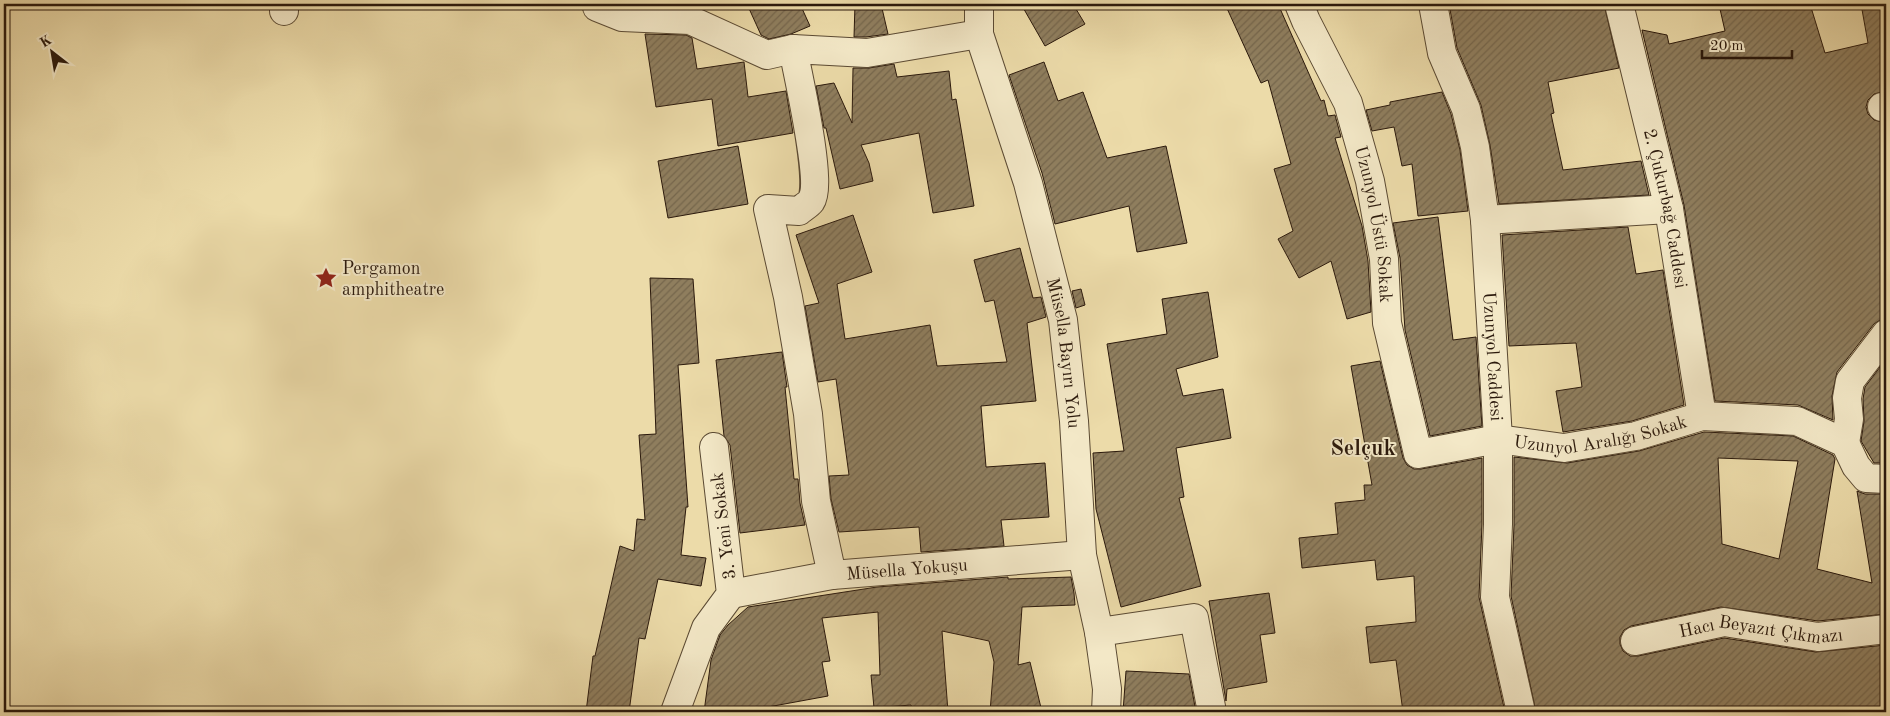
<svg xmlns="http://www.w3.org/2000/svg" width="1890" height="716" font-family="'Old Standard TT',serif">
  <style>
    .building { fill: url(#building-hatch); stroke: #2b190c; fill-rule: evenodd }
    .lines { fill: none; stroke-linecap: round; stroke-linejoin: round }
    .minor-casing { stroke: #5b4a33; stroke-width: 30 }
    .minor { stroke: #f3e8c7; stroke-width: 28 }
    .labels { text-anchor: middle; stroke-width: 4; stroke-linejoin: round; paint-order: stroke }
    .street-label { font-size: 18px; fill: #2b190c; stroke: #f3e8c7 }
    .poi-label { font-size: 18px; fill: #2b190c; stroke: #f3e8c7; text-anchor: start }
    .district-label { font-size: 22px; font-weight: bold; fill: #2b190c; stroke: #f3e8c7 }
  </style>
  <defs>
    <pattern id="building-hatch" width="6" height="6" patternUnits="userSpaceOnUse" patternTransform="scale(1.25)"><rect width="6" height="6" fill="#8f7e5e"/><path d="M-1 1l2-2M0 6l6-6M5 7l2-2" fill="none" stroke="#75664c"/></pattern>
  </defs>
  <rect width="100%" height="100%" fill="#ecdba9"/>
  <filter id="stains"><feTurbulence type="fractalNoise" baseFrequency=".004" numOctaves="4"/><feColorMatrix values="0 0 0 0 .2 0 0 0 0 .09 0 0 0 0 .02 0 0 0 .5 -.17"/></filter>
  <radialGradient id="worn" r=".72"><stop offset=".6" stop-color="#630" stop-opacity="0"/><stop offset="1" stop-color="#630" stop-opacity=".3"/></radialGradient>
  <!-- building -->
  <g class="building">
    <polygon points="747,4 800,4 810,26 791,34 769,39 761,35"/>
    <polygon points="855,4 881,4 888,34 866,37 854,37"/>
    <polygon points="1021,4 1073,4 1085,24 1045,46"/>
    <polygon points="1225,4 1278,4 1321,101 1324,100 1328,116 1335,115 1341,137 1335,138 1362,226 1368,261 1371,312 1347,319 1331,261 1299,278 1278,239 1293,231 1274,169 1291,164 1268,80 1261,83"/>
    <polygon points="1449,4 1604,4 1619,68 1548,82 1554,113 1551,114 1563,170 1641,161 1649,195 1499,204 1490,145 1481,105 1457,48"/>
    <polygon points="1744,4 1810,4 1825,53 1868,43 1861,4 1886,4 1886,91 1874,94 1868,100 1866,107 1868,114 1874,120 1886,123 1886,319 1880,320 1874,324 1837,372 1832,396 1833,420 1798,405 1715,401 1684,205 1642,30 1667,35 1669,44 1725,31 1720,9"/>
    <polygon points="645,34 686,35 692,38 697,69 744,62 748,97 786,91 793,133 718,146 712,99 656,107"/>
    <polygon points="1044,62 1058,101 1083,92 1107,158 1166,146 1187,243 1137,252 1129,206 1055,224 1042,173 1009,75"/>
    <polygon points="894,64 897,77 949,71 952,100 956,99 974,206 933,213 919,133 861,145 869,163 873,181 840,189 826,128 824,128 816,86 834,83 852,123 853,68 869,68"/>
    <polygon points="1442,92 1451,114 1460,150 1468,211 1418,216 1412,164 1402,166 1394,127 1372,131 1366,110 1390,105 1390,102"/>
    <polygon points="738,146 748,204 668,218 658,161"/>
    <polygon points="853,215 872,272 837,284 845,339 930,325 937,366 1007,362 994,300 985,302 974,260 1020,248 1033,298 1041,297 1046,317 1027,323 1036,401 981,406 986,467 1045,463 1049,517 1001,520 1004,546 921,552 919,527 839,532 831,499 829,476 849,475 836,379 818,382 805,306 819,303 796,235"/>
    <polygon points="1438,217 1453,340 1476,337 1482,426 1430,436 1405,330 1400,258 1393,223"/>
    <polygon points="1628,227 1636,274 1663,270 1684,405 1632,421 1563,432 1556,391 1582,387 1576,343 1509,346 1502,235"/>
    <polygon points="650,278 693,279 699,363 678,365 688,507 686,507 681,555 706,558 701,586 658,579 645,639 639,638 629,712 586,712 593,656 595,656 620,546 634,551 637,519 645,520 639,435 656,434"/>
    <polygon points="1081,289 1085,305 1076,308 1072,291"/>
    <polygon points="1208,292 1218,357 1176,369 1183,396 1223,389 1231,438 1176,448 1184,497 1179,498 1201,586 1121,607 1096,509 1093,453 1124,451 1107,344 1167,334 1162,299"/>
    <polygon points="782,352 787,387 785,387 794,479 798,479 800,503 805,525 740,533 730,445 724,436 716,360"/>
    <polygon points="1886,359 1886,463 1874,463 1861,441 1864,421 1863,399 1865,387"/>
    <polygon points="1380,361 1403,458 1407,465 1414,469 1421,469 1482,458 1482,524 1479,597 1505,712 1403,712 1396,660 1370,663 1366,627 1416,622 1414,576 1377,580 1375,560 1302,568 1299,538 1338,534 1335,503 1365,500 1364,485 1372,485 1351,366"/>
    <path d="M1704,432L1793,436L1833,455L1835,459L1817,569L1872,583L1857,491L1865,494H1886V584L1880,585L1886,587V614L1818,621L1721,607L1631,626L1624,630L1620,637V644L1623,651L1630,656H1638L1724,638L1816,652L1886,645V712H1536L1511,596L1514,525V457L1567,463L1639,451ZM1718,458L1798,461L1779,559L1722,544Z"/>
    <polygon points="1008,577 1008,579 1071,577 1074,593 1075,605 1022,607 1018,665 1030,662 1042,712 990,712 994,662 989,641 942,631 948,712 912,712 911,705 874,708 871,675 880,675 878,612 822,618 830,661 822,662 828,696 768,707 769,712 704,712 711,660 720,635 728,625 748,607 877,587"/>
    <polygon points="1269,593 1275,633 1260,635 1267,682 1227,689 1226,701 1209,601"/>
    <polygon points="1126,671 1189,674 1196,712 1123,712"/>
  </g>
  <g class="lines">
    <!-- minor casing -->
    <g class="minor-casing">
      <g id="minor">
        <polyline points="597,4 597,7 622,17 690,20 767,55 793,49"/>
        <path id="s1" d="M979,4V34L1028,183L1063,320L1074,421L1082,555L1099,632L1107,689L1106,712"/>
        <path id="s2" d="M1299,4L1306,21L1348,103L1370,181L1384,259L1387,323L1418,454L1498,439L1564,448L1636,436L1702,416L1797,421L1845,443L1856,466L1866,478L1886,479"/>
        <path id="s3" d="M1433,4L1442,53L1466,109L1475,147L1485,220L1498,439V524L1495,597L1521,712"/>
        <path id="s4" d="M1619,4L1669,209L1702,416"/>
        <polyline points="284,11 284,4"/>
        <polyline points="1882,107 1886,107"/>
        <polyline points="1485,220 1669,209"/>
        <polyline points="1845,443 1849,419 1847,398 1850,381 1886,334"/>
        <path d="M832,575L816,501L808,414L788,297L768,209L799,211C802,208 808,205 811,201C823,184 798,75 793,49L867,53L979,34"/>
        <path id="s5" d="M731,594L832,575L1082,555"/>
        <polyline points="1099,632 1194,618 1212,712"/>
        <path id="s6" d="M1635,641L1724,622L1818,637L1886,629"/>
        <polyline points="675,712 706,628 731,594 714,447"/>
      </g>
    </g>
    <!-- minor -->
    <use href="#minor" class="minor"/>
  </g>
  <!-- icons -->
  <defs>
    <g id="sight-bare" transform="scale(1.725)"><path d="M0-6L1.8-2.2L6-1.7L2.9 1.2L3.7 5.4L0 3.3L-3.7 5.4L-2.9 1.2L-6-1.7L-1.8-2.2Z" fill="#8f2418" stroke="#f3e8c7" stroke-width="2.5" paint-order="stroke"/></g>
  </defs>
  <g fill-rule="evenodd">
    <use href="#sight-bare" x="326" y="278"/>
  </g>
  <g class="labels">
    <!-- street labels -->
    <g class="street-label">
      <text dy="6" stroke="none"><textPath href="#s4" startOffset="210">2. Çukurbağ Caddesi</textPath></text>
      <text dy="6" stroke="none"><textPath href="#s2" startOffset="235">Uzunyol Üstü Sokak</textPath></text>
      <text dy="6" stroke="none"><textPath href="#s1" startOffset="361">Müsella Bayırı Yolu</textPath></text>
      <text dy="6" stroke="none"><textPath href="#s3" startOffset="360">Uzunyol Caddesi</textPath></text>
      <text dy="6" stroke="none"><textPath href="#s2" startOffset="655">Uzunyol Aralığı Sokak</textPath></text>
      <text transform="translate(723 526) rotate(-97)" y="6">3. Yeni Sokak</text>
      <text dy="6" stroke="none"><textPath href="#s5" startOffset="178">Müsella Yokuşu</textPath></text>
      <text dy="6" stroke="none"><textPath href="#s6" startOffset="128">Hacı Beyazıt Çıkmazı</textPath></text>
    </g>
    <!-- poi labels -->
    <g class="poi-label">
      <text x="342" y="274">Pergamon<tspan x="342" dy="21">amphitheatre</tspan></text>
    </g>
    <!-- district labels -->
    <g class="district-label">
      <text x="1363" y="455">Selçuk</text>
    </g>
  </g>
  <!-- margin -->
  <rect width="1890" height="716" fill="none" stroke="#ecdba9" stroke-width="20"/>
  <rect x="5" y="5" width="1880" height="706" fill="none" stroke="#2b190c" stroke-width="2.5"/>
  <rect x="10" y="10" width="1870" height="696" fill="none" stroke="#2b190c"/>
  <!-- north arrow -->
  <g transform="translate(52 52) rotate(329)" stroke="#f3e8c7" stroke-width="4" paint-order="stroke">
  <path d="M0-4L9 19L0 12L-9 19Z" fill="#2b190c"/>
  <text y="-8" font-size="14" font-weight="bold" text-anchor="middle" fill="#2b190c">K</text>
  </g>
  <!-- scale -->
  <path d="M1702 50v8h90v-8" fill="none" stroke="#2b190c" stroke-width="2.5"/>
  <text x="1710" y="50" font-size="15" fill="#2b190c" stroke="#f3e8c7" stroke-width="4" paint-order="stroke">20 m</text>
  <rect width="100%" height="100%" filter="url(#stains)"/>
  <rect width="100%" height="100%" fill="url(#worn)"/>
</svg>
